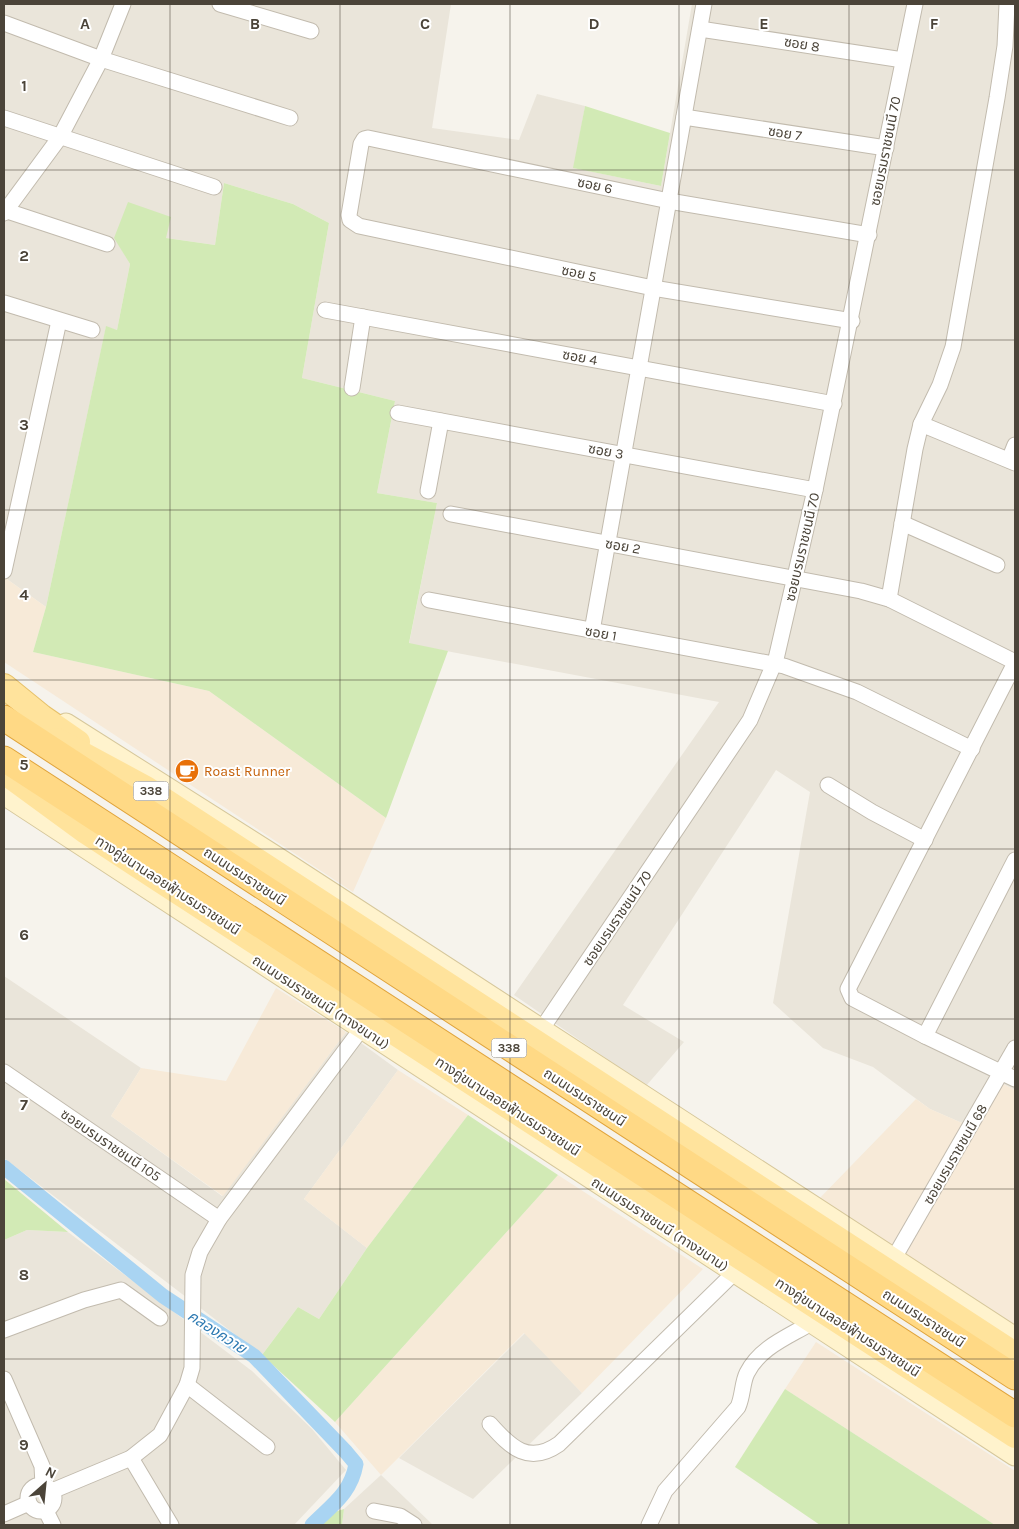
<svg xmlns="http://www.w3.org/2000/svg" width="1019" height="1529" font-family="Karla,'Noto Sans Thai',sans-serif">
  <style>
    .residential { fill: #eae5da }
    .commercial { fill: #f7ead8 }
    .green { fill: #d2eab5 }
    .lines { fill: none; stroke-linecap: round; stroke-linejoin: round }
    .canal { stroke: #a9d4f2; stroke-width: 15 }
    .minor-casing { stroke: #c2bbae; stroke-width: 17 }
    .secondary-casing { stroke: #d6c79b; stroke-width: 23 }
    .primary-casing { stroke: #e6c16a; stroke-width: 26 }
    .trunk-casing { stroke: #e0a43c; stroke-width: 27 }
    .minor { stroke: #fff; stroke-width: 15 }
    .secondary { stroke: #fff3cd; stroke-width: 21 }
    .primary { stroke: #ffe39c; stroke-width: 24 }
    .trunk { stroke: #ffd985; stroke-width: 25 }
    .grid { fill: none; stroke: #4b4439; stroke-width: 1; stroke-opacity: 0.55 }
    .labels { text-anchor: middle; stroke-width: 4; stroke-linejoin: round; paint-order: stroke }
    .shield { fill: #fff; stroke: #817c74; stroke-width: 1 }
    .shield-label { font-size: 12px; font-weight: bold; fill: #4b4439 }
    .street-label { font-size: 14px; fill: #4b4439; stroke: #fff }
    .food-label { font-size: 14px; fill: #c56008; stroke: #fff; text-anchor: start }
    .water-label { font-size: 15px; font-style: italic; fill: #2e7ab2; stroke: #fff }
    .grid-label { font-size: 16px; text-anchor: middle; font-weight: bold; fill: #4b4439; stroke: #fff; stroke-width: 4; stroke-linejoin: round; paint-order: stroke }
  </style>
  <rect width="100%" height="100%" fill="#f6f3ec"/>
  <!-- residential -->
  <g class="residential">
    <polygon points="4,4 451,4 432,128 519,140 537,94 585,106 574,168 661,186 692,4 1015,4 1015,1090 991,1078 969,1126 930,1109 873,1067 823,1048 773,1003 810,792 776,770 623,1005 684,1042 646,1086 514,995 719,702 409,644 437,503 377,493 395,401 302,378 329,223 293,204 224,183 215,245 166,238 115,238 130,264 117,330 106,327 46,607 4,577"/>
    <polygon points="4,976 141,1068 111,1116 222,1196 346,1032 398,1070 304,1199 367,1248 319,1319 298,1307 262,1355 4,1158"/>
    <polygon points="27,1230 68,1232 252,1371 312,1429 346,1470 294,1525 4,1525 4,1240"/>
    <polygon points="525,1333 582,1393 473,1499 399,1458"/>
    <polygon points="381,1475 433,1525 342,1525 344,1509"/>
  </g>
  <!-- commercial -->
  <g class="commercial">
    <polygon points="4,577 46,607 33,652 209,691 386,818 353,892 4,662"/>
    <polygon points="276,988 346,1032 223,1196 111,1116 141,1068 226,1081"/>
    <polygon points="398,1070 468,1115 367,1248 304,1199"/>
    <polygon points="991,1078 1015,1090 1015,1332 817,1201 916,1099 930,1109 969,1126"/>
    <polygon points="558,1175 703,1269 582,1393 524,1333 381,1475 335,1422"/>
    <polygon points="816,1342 1015,1471 1015,1525 995,1525 785,1389"/>
  </g>
  <!-- green -->
  <g class="green">
    <polygon points="585,106 670,133 661,186 573,168"/>
    <polygon points="224,183 293,204 329,223 302,378 395,401 377,493 437,503 409,643 448,651 386,818 209,691 33,652 46,607 106,326 117,330 130,264 114,238 128,202 171,217 166,238 215,245"/>
    <polygon points="468,1115 558,1175 335,1422 262,1355 298,1307 319,1319 367,1248"/>
    <polygon points="4,1179 68,1232 27,1230 4,1240"/>
    <polygon points="785,1389 995,1525 820,1525 735,1467"/>
    <polygon points="344,1509 342,1525 318,1525 328,1514"/>
  </g>
  <g class="lines">
    <!-- canal -->
    <path class="canal" d="M4,1167L163,1296L254,1356L346,1452L356,1464C351,1493 332,1505 312,1525"/>
    <!-- minor casing -->
    <g class="minor-casing">
      <g id="minor">
        <polyline points="220,4 311,31"/>
        <polyline points="4,23 101,59 290,118"/>
        <polyline points="700,29 903,60"/>
        <polyline points="684,117 886,148"/>
        <polyline points="4,118 214,187"/>
        <polyline points="4,210 107,244"/>
        <polyline points="4,213 60,137 101,59 123,4"/>
        <polyline points="4,303 92,330"/>
        <polyline points="325,310 834,404"/>
        <polyline points="852,321 653,288 359,226 350,220 349,215 361,144 364,139 368,138 669,201 869,235"/>
        <polyline points="352,388 363,317"/>
        <polyline points="398,413 815,490"/>
        <polyline points="921,424 1015,463"/>
        <polyline points="1009,460 1015,445"/>
        <polyline points="428,491 441,421"/>
        <polyline points="451,514 861,591 889,599 1015,662"/>
        <polyline points="902,523 997,565"/>
        <polyline points="4,571 59,321"/>
        <polyline points="889,599 915,449 921,424 940,385 953,347 997,98 1005,46 1007,4"/>
        <polyline points="429,600 784,666 857,692 972,749"/>
        <polyline points="592,631 704,4"/>
        <polyline points="828,785 872,812 925,840"/>
        <polyline points="1015,860 925,1036 1015,1079"/>
        <polyline points="541,1030 750,720 776,659 815,490 915,4"/>
        <polyline points="925,1036 852,998 848,989 1015,663"/>
        <polyline points="4,1072 219,1219"/>
        <polyline points="894,1258 1015,1048"/>
        <polyline points="4,1330 84,1300 121,1290 160,1318"/>
        <polyline points="4,1379 42,1466 43,1485"/>
        <polyline points="187,1385 267,1447"/>
        <path d="M490,1424C511,1448 529,1465 559,1444L734,1273"/>
        <polyline points="131,1458 171,1525"/>
        <circle cx="41" cy="1498" r="13"/>
        <polyline points="52,1491 131,1458 160,1435 187,1385 192,1368 193,1275 200,1252 219,1219 362,1028"/>
        <polyline points="46,1511 53,1525"/>
        <polyline points="374,1511 400,1516 414,1525"/>
        <polyline points="4,1514 29,1503"/>
        <path d="M649,1525L665,1491L738,1407C743,1396 742,1383 747,1373C760,1347 788,1337 811,1323"/>
      </g>
    </g>
    <!-- secondary casing -->
    <g class="secondary-casing">
      <g id="secondary">
        <polyline points="66,724 279,859 1015,1338"/>
        <polyline points="4,794 1015,1455"/>
      </g>
    </g>
    <!-- primary casing -->
    <g class="primary-casing">
      <g id="primary">
        <polyline points="4,686 42,717 78,742"/>
        <polyline points="57,740 146,788 1015,1354"/>
        <polyline points="4,772 86,832 156,878 1015,1436"/>
      </g>
    </g>
    <!-- trunk casing -->
    <g class="trunk-casing">
      <g id="trunk">
        <polyline points="4,718 1015,1377"/>
        <polyline points="4,759 1015,1415"/>
      </g>
    </g>
    <!-- minor -->
    <use href="#minor" class="minor"/>
    <!-- secondary -->
    <use href="#secondary" class="secondary"/>
    <!-- primary -->
    <use href="#primary" class="primary"/>
    <!-- trunk -->
    <use href="#trunk" class="trunk"/>
  </g>
  <!-- grid -->
  <path class="grid" d="M170,4V1525M340,4V1525M510,4V1525M679,4V1525M849,4V1525M4,170H1015M4,340H1015M4,510H1015M4,680H1015M4,849H1015M4,1019H1015M4,1189H1015M4,1359H1015"/>
  <!-- icons -->
  <defs>
    <g id="cafe-disc" transform="scale(1.25)"><circle r="9.5" fill="#e8710a" stroke="#fff"/><path d="M-5.5-4.5H6V0H3Q3 3.5 0 3.5H-2.5Q-5.5 3.5-5.5 0ZM3-3.2v2h1.7v-2ZM-6 4.5H4V6H-6Z" fill="#fff"/></g>
  </defs>
  <g fill-rule="evenodd">
    <use href="#cafe-disc" x="187" y="771"/>
  </g>
  <g class="labels">
    <!-- shield labels -->
    <g class="shield">
      <rect x="133.5" y="781.5" width="35" height="19" rx="4"/>
      <rect x="491.5" y="1038.5" width="35" height="19" rx="4"/>
    </g>
    <g class="shield-label">
      <text x="151" y="795">338</text>
      <text x="509" y="1052">338</text>
    </g>
    <!-- street labels -->
    <g class="street-label">
      <text transform="translate(802 44) rotate(9)" y="5">ซอย 8</text>
      <text transform="translate(785 133) rotate(9)" y="5">ซอย 7</text>
      <text transform="translate(885 151) rotate(-79)" y="5">ซอยบรมราชชนนี 70</text>
      <text transform="translate(595 185) rotate(12)" y="5">ซอย 6</text>
      <text transform="translate(579 273) rotate(12)" y="5">ซอย 5</text>
      <text transform="translate(580 357) rotate(10)" y="5">ซอย 4</text>
      <text transform="translate(606 451) rotate(10)" y="5">ซอย 3</text>
      <text transform="translate(623 546) rotate(10)" y="5">ซอย 2</text>
      <text transform="translate(802 547) rotate(-77)" y="5">ซอยบรมราชชนนี 70</text>
      <text transform="translate(601 633) rotate(10)" y="5">ซอย 1</text>
      <text transform="translate(245 876) rotate(33)" y="5">ถนนบรมราชชนนี</text>
      <text transform="translate(168 885) rotate(33)" y="5">ทางคู่ขนานลอยฟ้าบรมราชชนนี</text>
      <text transform="translate(617 918) rotate(-56)" y="5">ซอยบรมราชชนนี 70</text>
      <text transform="translate(321 1002) rotate(33)" y="5">ถนนบรมราชชนนี (ทางขนาน)</text>
      <text transform="translate(585 1097) rotate(33)" y="5">ถนนบรมราชชนนี</text>
      <text transform="translate(508 1106) rotate(33)" y="5">ทางคู่ขนานลอยฟ้าบรมราชชนนี</text>
      <text transform="translate(111 1145) rotate(34)" y="5">ซอยบรมราชชนนี 105</text>
      <text transform="translate(955 1154) rotate(-60)" y="5">ซอยบรมราชชนนี 68</text>
      <text transform="translate(660 1224) rotate(33)" y="5">ถนนบรมราชชนนี (ทางขนาน)</text>
      <text transform="translate(924 1318) rotate(33)" y="5">ถนนบรมราชชนนี</text>
      <text transform="translate(848 1327) rotate(33)" y="5">ทางคู่ขนานลอยฟ้าบรมราชชนนี</text>
    </g>
    <!-- food labels -->
    <g class="food-label">
      <text x="204" y="776">Roast Runner</text>
    </g>
    <!-- water labels -->
    <g class="water-label">
      <text transform="translate(217 1332) rotate(33)" y="5">คลองควาย</text>
    </g>
  </g>
  <g class="grid-label">
    <text x="85" y="29">A</text>
    <text x="255" y="29">B</text>
    <text x="425" y="29">C</text>
    <text x="594" y="29">D</text>
    <text x="764" y="29">E</text>
    <text x="934" y="29">F</text>
    <text x="24" y="91">1</text>
    <text x="24" y="261">2</text>
    <text x="24" y="430">3</text>
    <text x="24" y="600">4</text>
    <text x="24" y="770">5</text>
    <text x="24" y="940">6</text>
    <text x="24" y="1110">7</text>
    <text x="24" y="1280">8</text>
    <text x="24" y="1450">9</text>
  </g>
  <!-- border -->
  <rect width="1019" height="1529" fill="none" stroke="#4b4439" stroke-width="10"/>
  <!-- north arrow -->
  <g transform="translate(45 1484) rotate(27)" stroke="#ffffff" stroke-width="4" paint-order="stroke">
  <path d="M0-4L9 19L0 12L-9 19Z" fill="#4b4439"/>
  <text y="-8" font-size="14" font-weight="bold" text-anchor="middle" fill="#4b4439">N</text>
  </g>
</svg>
